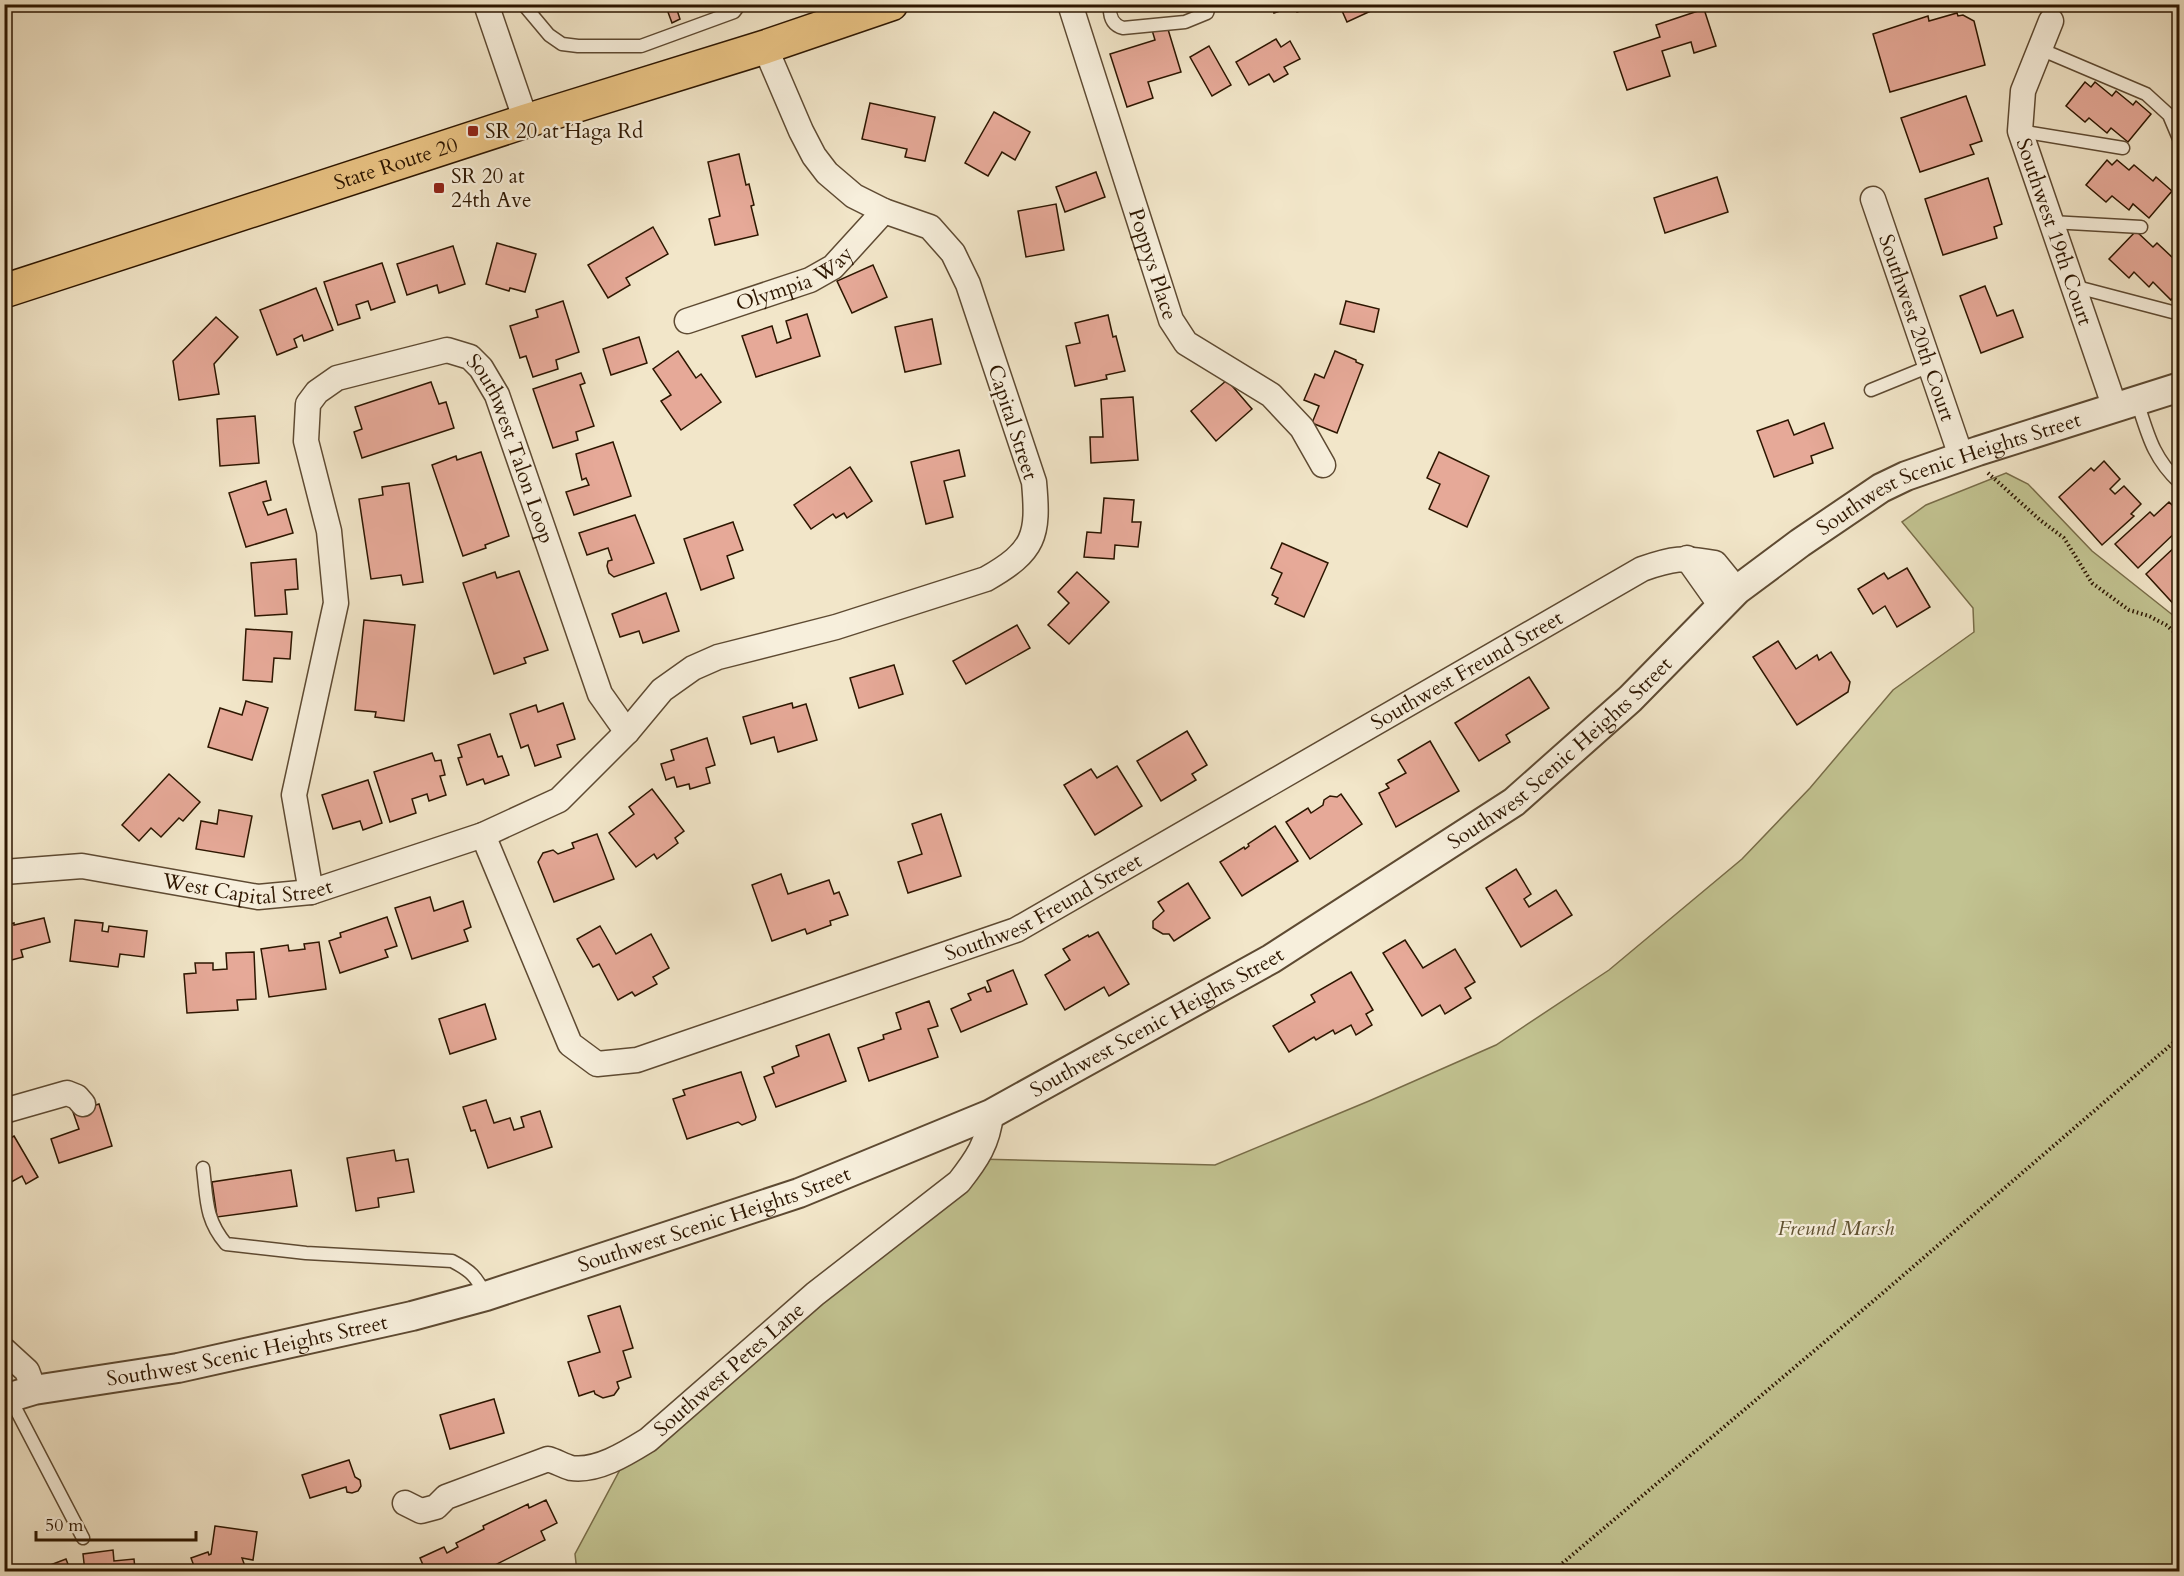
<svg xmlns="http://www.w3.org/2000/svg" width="2184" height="1576" font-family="Cardo,serif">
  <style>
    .green { fill: #c2c391; stroke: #786c48; stroke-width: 1.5 }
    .building { fill: #e6a998; stroke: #2d1600; stroke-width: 1.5 }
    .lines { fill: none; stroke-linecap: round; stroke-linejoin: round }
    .service-casing { stroke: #5e4a32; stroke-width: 15 }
    .minor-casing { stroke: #5e4a32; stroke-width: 27 }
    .tertiary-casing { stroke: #5e4a32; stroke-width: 32 }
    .primary-casing { stroke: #2d1600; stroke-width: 36 }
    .path { stroke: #2d1600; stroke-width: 4; stroke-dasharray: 1.5 3; stroke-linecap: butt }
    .service { stroke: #f7efdc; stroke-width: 12 }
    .minor { stroke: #f7efdc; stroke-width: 24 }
    .tertiary { stroke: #f7efdc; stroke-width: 28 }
    .primary { stroke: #e9c384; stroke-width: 33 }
    .poi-dot { fill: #8f2418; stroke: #f7efdc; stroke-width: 2 }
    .labels { text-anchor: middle; stroke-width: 4.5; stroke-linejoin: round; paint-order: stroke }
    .poi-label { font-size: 21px; fill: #2d1600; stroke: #f7efdc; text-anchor: start }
    .street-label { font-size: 21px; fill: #2d1600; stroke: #f7efdc }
    .park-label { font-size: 21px; font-style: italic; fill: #615333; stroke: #f7efdc }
  </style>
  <rect width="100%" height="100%" fill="#f2e6c9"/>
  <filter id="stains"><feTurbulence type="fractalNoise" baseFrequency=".00333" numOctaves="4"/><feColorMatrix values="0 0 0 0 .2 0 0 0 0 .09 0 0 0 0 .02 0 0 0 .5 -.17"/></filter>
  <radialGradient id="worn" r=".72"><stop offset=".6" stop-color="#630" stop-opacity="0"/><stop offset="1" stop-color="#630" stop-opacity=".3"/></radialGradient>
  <!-- green -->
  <polygon class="green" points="2006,473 2028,484 2092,551 2179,620 2179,1571 577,1572 575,1554 630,1451 977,1159 1215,1165 1369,1101 1496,1045 1609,970 1742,859 1810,788 1893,690 1974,632 1973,608 1902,522 1926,505"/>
  <!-- building -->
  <g class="building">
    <polygon points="665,4 675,4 680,19 672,23"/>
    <polygon points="1272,4 1321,4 1297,12 1295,6 1274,13"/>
    <polygon points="1339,4 1386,4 1347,22"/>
    <polygon points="1704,9 1716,46 1694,53 1691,42 1662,51 1670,76 1627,90 1614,52 1660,37 1656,25"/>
    <polygon points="1957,13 1958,16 1963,15 1974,21 1985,65 1890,92 1873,34 1928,16 1929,21"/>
    <polygon points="1167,26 1181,72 1148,82 1153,98 1127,107 1110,54 1155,40 1152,30"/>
    <polygon points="1276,39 1281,47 1290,41 1300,59 1284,67 1288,74 1274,82 1269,74 1249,85 1236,62"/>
    <polygon points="1209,46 1231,85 1212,96 1190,57"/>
    <polygon points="2085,82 2091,87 2095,82 2112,96 2116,91 2133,105 2136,101 2151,114 2128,142 2111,128 2107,133 2089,118 2085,122 2066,106"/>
    <polygon points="1966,96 1982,141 1970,145 1974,154 1920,172 1901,118"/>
    <polygon points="870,103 935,117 925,161 905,157 907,149 862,139"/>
    <polygon points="994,112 1030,132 1015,160 1002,152 988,176 965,163"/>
    <polygon points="739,154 746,185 749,184 754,205 751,206 758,235 715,245 709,219 720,216 708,162"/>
    <polygon points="2107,160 2112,165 2117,160 2129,170 2134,165 2153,181 2156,177 2172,191 2149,218 2133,204 2129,210 2112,196 2106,202 2086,185"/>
    <polygon points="1096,172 1105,197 1065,212 1056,187"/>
    <polygon points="1717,177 1728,212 1665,233 1654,198"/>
    <polygon points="1988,178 2002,224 1994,227 1997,238 1943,255 1925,199"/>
    <polygon points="1056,204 1064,250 1026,257 1018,211"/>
    <polygon points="653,227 668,254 626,278 630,285 608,298 588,265"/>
    <polygon points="2136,231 2153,247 2157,243 2174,259 2180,254 2180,301 2174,296 2171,300 2153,282 2149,287 2134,272 2129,278 2109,259"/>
    <polygon points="497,243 536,254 525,292 510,288 509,291 486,284"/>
    <polygon points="453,246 465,284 439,293 437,285 407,295 397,264"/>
    <polygon points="382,263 395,302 371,310 368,301 356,305 360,318 338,325 324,282"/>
    <polygon points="873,265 887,297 852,313 837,281"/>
    <polygon points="1985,286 1997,316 2013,310 2023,337 1981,353 1960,296"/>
    <polygon points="316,288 333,330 304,341 302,335 294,339 297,347 277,355 260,310"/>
    <polygon points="563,301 579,352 556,360 558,369 533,377 526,356 520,358 510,326 538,317 536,310"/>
    <polygon points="1346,301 1379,309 1374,332 1340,324"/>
    <polygon points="807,314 820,356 756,377 742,336 772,326 777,343 791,338 786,321"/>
    <polygon points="1108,315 1113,337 1116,336 1125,371 1106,375 1107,379 1075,386 1066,346 1080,343 1075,323"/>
    <polygon points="216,317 238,337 214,364 219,394 179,400 173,361"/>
    <polygon points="932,319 941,364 905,372 895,327"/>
    <polygon points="639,337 647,363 611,375 603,349"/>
    <polygon points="678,351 696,378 701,374 721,402 681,430 661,401 671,395 653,369"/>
    <polygon points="1335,351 1356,360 1356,362 1363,365 1337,433 1312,423 1319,406 1304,400 1315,374 1324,378"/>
    <polygon points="581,373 585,383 580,385 594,426 576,432 578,440 553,448 533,389"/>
    <polygon points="1227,380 1252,409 1216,441 1191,411"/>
    <polygon points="431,382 439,404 446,402 454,428 362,458 354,432 362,429 355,407"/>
    <polygon points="1133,397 1138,460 1091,463 1090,437 1103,437 1101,399"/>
    <polygon points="255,416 259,463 220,466 217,419"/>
    <polygon points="1788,420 1794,435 1824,423 1833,448 1811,456 1813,463 1774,477 1757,431"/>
    <polygon points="613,442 631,496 574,515 566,492 589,485 586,478 582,480 576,454"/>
    <polygon points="959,450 965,476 944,481 953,517 926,524 911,462"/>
    <polygon points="481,452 509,536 485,545 486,548 463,556 432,465 456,456 457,460"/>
    <polygon points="1439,452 1489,476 1467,527 1429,509 1440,484 1427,478"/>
    <polygon points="2104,461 2120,479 2110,489 2115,494 2124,486 2141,504 2131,514 2134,516 2102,545 2059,497 2091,468 2094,471"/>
    <polygon points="850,467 872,501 847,518 844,513 836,518 833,514 811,529 794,505"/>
    <polygon points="266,481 271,500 263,502 268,515 286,509 293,533 246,547 229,493"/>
    <polygon points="409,483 423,582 403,585 401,575 371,579 359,499 383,495 382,487"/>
    <polygon points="1104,498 1134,500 1132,522 1141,522 1138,547 1115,545 1114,559 1084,557 1087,532 1101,533"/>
    <polygon points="2169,502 2180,513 2180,528 2138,568 2115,544 2150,512 2154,516"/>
    <polygon points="635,515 654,563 614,577 609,573 607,566 608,561 612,560 608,548 587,555 579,533"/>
    <polygon points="733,522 743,550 727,556 734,578 701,590 684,539"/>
    <polygon points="1282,543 1328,563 1304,617 1275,604 1278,598 1272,595 1282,573 1271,568"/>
    <polygon points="2178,544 2180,546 2180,611 2146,574"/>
    <polygon points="296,559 298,589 285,590 287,614 255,616 251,563"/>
    <polygon points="1907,568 1930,607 1897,627 1885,606 1873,614 1858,589 1884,573 1888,579"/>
    <polygon points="519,571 548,650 524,658 526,663 494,674 463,583 495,572 497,578"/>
    <polygon points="1077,572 1109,602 1069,644 1048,625 1069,603 1058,592"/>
    <polygon points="666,593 679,631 643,643 639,631 620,637 612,614"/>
    <polygon points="364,620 415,625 404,721 375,717 376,712 355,710"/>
    <polygon points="1017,625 1030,648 966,684 953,661"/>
    <polygon points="246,629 292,632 290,659 274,658 272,682 243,680"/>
    <polygon points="1778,641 1796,669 1817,655 1819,660 1831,652 1850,682 1848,692 1797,725 1753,657"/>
    <polygon points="894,665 903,694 859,708 850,678"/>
    <polygon points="1529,677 1549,708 1506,735 1510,742 1479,761 1455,723"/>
    <polygon points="246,701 268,708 252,760 208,747 220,708 242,715"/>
    <polygon points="563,703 575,739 557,745 561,757 535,766 528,745 521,748 510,714 536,705 538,712"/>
    <polygon points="792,703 793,708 806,704 817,740 778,752 774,737 751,744 743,717"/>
    <polygon points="1187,731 1207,765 1192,774 1196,780 1161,801 1137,761"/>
    <polygon points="490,734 498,757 502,756 509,775 485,784 483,779 467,785 458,758 462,757 458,745"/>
    <polygon points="707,738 715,765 706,768 710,783 690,789 689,784 677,787 674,777 666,780 661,764 674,760 671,750"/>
    <polygon points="1430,741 1459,791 1396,827 1379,793 1389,788 1386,784 1406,773 1398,760"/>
    <polygon points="432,753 435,761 441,760 445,775 440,776 446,795 429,801 427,794 412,799 416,813 390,822 374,772"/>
    <polygon points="1117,766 1142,806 1095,835 1064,785 1091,769 1097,778"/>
    <polygon points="169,774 200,802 183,821 179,818 161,837 151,828 139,841 122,825"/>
    <polygon points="368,780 382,823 363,830 360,821 333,829 322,795"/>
    <polygon points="652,789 684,831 675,838 678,843 657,859 654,854 636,867 609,833 634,814 629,807"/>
    <polygon points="1341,794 1362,824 1310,859 1286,822 1308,808 1311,813 1323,805 1324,800 1330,796 1337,797"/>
    <polygon points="219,810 252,816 244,857 196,849 201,821 217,824"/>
    <polygon points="941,814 961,876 908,893 898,862 922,854 912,824"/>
    <polygon points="1275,826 1298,861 1242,896 1220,862 1244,847 1245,849 1249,846 1248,844"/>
    <polygon points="597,834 614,879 554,902 538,862 543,853 553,850 558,854 574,848 572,843"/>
    <polygon points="1516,869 1531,894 1524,899 1529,907 1556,890 1572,915 1521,947 1486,888"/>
    <polygon points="781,874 788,894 829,880 834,894 839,892 848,915 830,921 831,925 807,934 805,929 772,941 752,885"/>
    <polygon points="1188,883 1210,918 1174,941 1169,934 1163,934 1153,928 1153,921 1164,911 1158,902"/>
    <polygon points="430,897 434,911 463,901 471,927 464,930 468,941 412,959 395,908"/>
    <polygon points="387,917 397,946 385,950 388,957 340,973 329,941 341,937 340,933"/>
    <polygon points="44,918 50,942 21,950 23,957 4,962 4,925 14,923 14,925"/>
    <polygon points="75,920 103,923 102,931 108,932 109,926 147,931 144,957 120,954 118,967 70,961"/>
    <polygon points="600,926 616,954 651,934 669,968 653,977 657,984 635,996 632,992 618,1000 599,964 593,967 577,939"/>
    <polygon points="1098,932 1129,984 1109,996 1104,987 1065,1010 1045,975 1070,960 1063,949 1088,935 1089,937"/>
    <polygon points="1405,940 1423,968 1455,949 1475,982 1465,988 1471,998 1445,1014 1440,1005 1422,1016 1383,953"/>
    <polygon points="319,942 326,989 269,997 261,949 288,945 289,951 305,949 304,944"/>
    <polygon points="254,952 256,999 237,1000 238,1010 187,1013 184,974 196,973 195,963 213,963 213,970 227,969 226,953"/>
    <polygon points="1013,970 1027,1004 961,1032 951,1009 971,1000 968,994 985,987 987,992 991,991 987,981"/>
    <polygon points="1351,972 1373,1010 1366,1014 1372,1025 1356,1035 1351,1025 1335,1034 1333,1030 1316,1040 1314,1037 1289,1052 1273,1026 1315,1002 1311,995"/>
    <polygon points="929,1001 938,1026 928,1029 938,1057 869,1081 858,1048 884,1039 883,1035 901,1029 896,1013"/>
    <polygon points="485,1004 496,1039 450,1054 439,1019"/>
    <polygon points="829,1034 846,1081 776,1107 764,1077 774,1073 772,1067 799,1056 796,1046"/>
    <polygon points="741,1072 756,1117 755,1120 742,1125 738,1122 687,1139 673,1099 685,1095 683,1090"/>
    <polygon points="486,1100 494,1123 510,1118 514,1130 524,1127 521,1117 540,1111 552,1147 488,1168 475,1130 471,1131 463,1107"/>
    <polygon points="99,1104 112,1146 59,1163 51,1139 79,1129 73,1112"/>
    <polygon points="14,1136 38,1177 26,1184 22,1176 4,1186 4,1142"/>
    <polygon points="394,1150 396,1161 408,1159 414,1192 378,1198 379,1207 356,1211 347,1158"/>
    <polygon points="291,1170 297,1206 217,1217 212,1182"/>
    <polygon points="620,1306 633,1348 623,1351 631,1377 617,1382 619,1388 614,1395 603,1398 595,1394 594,1391 579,1396 568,1362 600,1352 588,1316"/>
    <polygon points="494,1399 504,1433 450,1449 440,1415"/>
    <polygon points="349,1460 355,1477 360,1480 361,1486 358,1491 352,1493 347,1492 346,1487 310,1498 302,1475"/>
    <polygon points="546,1500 557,1523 541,1531 545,1540 481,1572 426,1572 420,1558 444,1547 447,1553 458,1547 456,1543 484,1529 483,1526 528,1504 529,1508"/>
    <polygon points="215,1526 257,1532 253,1560 242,1558 247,1572 180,1572 194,1566 191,1558 208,1552 209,1555 211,1554"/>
    <polygon points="113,1550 114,1561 134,1559 135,1569 153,1567 154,1572 85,1572 83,1554"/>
    <polygon points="66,1559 71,1572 32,1572"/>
  </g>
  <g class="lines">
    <!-- service casing -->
    <g class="service-casing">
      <g id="service">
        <polyline points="523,4 549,35 562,44 578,46 641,46 734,12 740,4"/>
        <path d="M1110,4C1109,16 1112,25 1123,28L1185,22L1207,13L1210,4"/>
        <polyline points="2040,49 2146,94 2169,115 2180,141"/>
        <polyline points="2020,131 2123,148"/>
        <polyline points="2051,222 2141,227"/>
        <polyline points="2073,286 2180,314"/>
        <polyline points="1871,390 1930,366"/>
        <path d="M2137,401C2148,435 2153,458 2180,483"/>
        <path d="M203,1168C207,1200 205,1219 226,1244L306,1253L452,1261C471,1271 476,1276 486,1296"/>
        <polyline points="10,1398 83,1538"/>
      </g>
    </g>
    <!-- minor casing -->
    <g class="minor-casing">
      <g id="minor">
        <polyline points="486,4 526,121"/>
        <path id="s1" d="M1070,4L1171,320L1186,343L1271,395L1302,428L1323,465"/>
        <path id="s2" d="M2051,21L2023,91L2020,131L2115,408"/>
        <path id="s3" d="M1873,199L1961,456"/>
        <path id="s4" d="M687,321L810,280L833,267L884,211"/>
        <polyline points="1687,558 1721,606"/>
        <path id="s5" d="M483,835L570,1044L597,1064L637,1060L1016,930L1642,569C1673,558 1683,557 1715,563L1737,590"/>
        <path id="s6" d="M4,872L82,866L258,897L311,892L483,835L559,800L627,732L662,690L693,668L718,657L836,627L986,579C1035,551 1039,536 1034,482L968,284L953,253L930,227L884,211L854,196L827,173L814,156L801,131L765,47"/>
        <path id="s7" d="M311,892L294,795L336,603L329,531L306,441L308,404L317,392L337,378L447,350L470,357L481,368L497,395L600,694L627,732"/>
        <polyline points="4,1111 67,1093 77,1097 83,1104"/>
        <polyline points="4,1350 27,1371 34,1390"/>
        <path id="s8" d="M405,1503L421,1511L436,1507L446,1497L548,1459C555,1461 564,1466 571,1468C597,1472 627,1453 648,1440L815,1294L959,1182C977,1159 988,1143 991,1114"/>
      </g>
    </g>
    <!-- tertiary casing -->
    <g class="tertiary-casing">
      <g id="tertiary">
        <path id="s9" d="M4,1399L34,1390L178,1368L412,1316L486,1296L799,1193L991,1114L1271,959L1514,802L1630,699L1737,590L1800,543L1881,488L1906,476L1978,451L2180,387"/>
      </g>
    </g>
    <!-- primary casing -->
    <g class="primary-casing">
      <g id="primary">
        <path id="s10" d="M4,291L526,121L765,47L891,4"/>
      </g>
    </g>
    <!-- path -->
    <g class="path">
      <polyline points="1988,473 2040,520 2064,538 2092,583 2129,610 2149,616 2166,625 2180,637"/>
      <polyline points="1552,1572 1878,1297 2180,1037"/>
    </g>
    <!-- service -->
    <use href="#service" class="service"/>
    <!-- minor -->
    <use href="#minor" class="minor"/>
    <!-- tertiary -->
    <use href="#tertiary" class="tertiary"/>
    <!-- primary -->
    <use href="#primary" class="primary"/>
  </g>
  <!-- markers -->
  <g class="poi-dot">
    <rect x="467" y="125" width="12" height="12" rx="3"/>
    <rect x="433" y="182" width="12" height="12" rx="3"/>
  </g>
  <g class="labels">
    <!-- poi labels -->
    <g class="poi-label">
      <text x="485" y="138">SR 20 at Haga Rd</text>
      <text x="451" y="183">SR 20 at<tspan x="451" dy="24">24th Ave</tspan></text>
    </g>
    <!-- street labels -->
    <g class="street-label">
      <text dy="7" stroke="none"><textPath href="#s10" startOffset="412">State Route 20</textPath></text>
      <text dy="7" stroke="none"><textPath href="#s2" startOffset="222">Southwest 19th Court</textPath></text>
      <text dy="7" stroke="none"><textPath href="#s1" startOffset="273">Poppys Place</textPath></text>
      <text dy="7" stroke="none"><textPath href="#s4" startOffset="116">Olympia Way</textPath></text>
      <text dy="7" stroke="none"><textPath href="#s3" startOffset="136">Southwest 20th Court</textPath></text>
      <text transform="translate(1013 422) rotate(72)" y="7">Capital Street</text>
      <text dy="7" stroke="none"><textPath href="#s7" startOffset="776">Southwest Talon Loop</textPath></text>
      <text dy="7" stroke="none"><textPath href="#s9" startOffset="2192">Southwest Scenic Heights Street</textPath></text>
      <text dy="7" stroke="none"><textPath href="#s5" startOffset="1221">Southwest Freund Street</textPath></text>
      <text dy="7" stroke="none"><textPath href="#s9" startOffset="1706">Southwest Scenic Heights Street</textPath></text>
      <text dy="7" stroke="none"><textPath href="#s6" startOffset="246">West Capital Street</textPath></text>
      <text dy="7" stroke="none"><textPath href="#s5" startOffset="735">Southwest Freund Street</textPath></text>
      <text dy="7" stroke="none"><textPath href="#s9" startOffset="1220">Southwest Scenic Heights Street</textPath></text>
      <text dy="7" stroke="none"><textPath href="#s9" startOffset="734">Southwest Scenic Heights Street</textPath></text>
      <text dy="7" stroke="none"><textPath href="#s9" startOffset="248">Southwest Scenic Heights Street</textPath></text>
      <text dy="7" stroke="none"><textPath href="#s8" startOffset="372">Southwest Petes Lane</textPath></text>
    </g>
    <!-- park labels -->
    <g class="park-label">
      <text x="1836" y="1235">Freund Marsh</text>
    </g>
  </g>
  <!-- margin -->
  <rect width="2184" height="1576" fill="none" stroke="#f2e6c9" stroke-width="24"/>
  <rect x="6" y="6" width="2172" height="1564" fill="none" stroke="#2d1600" stroke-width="3"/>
  <rect x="12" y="12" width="2160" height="1552" fill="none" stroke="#2d1600" stroke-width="1.5"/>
  <!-- scale -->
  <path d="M36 1531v9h160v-9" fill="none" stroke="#2d1600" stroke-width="3"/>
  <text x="45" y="1531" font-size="18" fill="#2d1600" stroke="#f7efdc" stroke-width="4.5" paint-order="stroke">50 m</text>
  <rect width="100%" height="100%" filter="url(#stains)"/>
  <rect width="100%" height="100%" fill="url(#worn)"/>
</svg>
